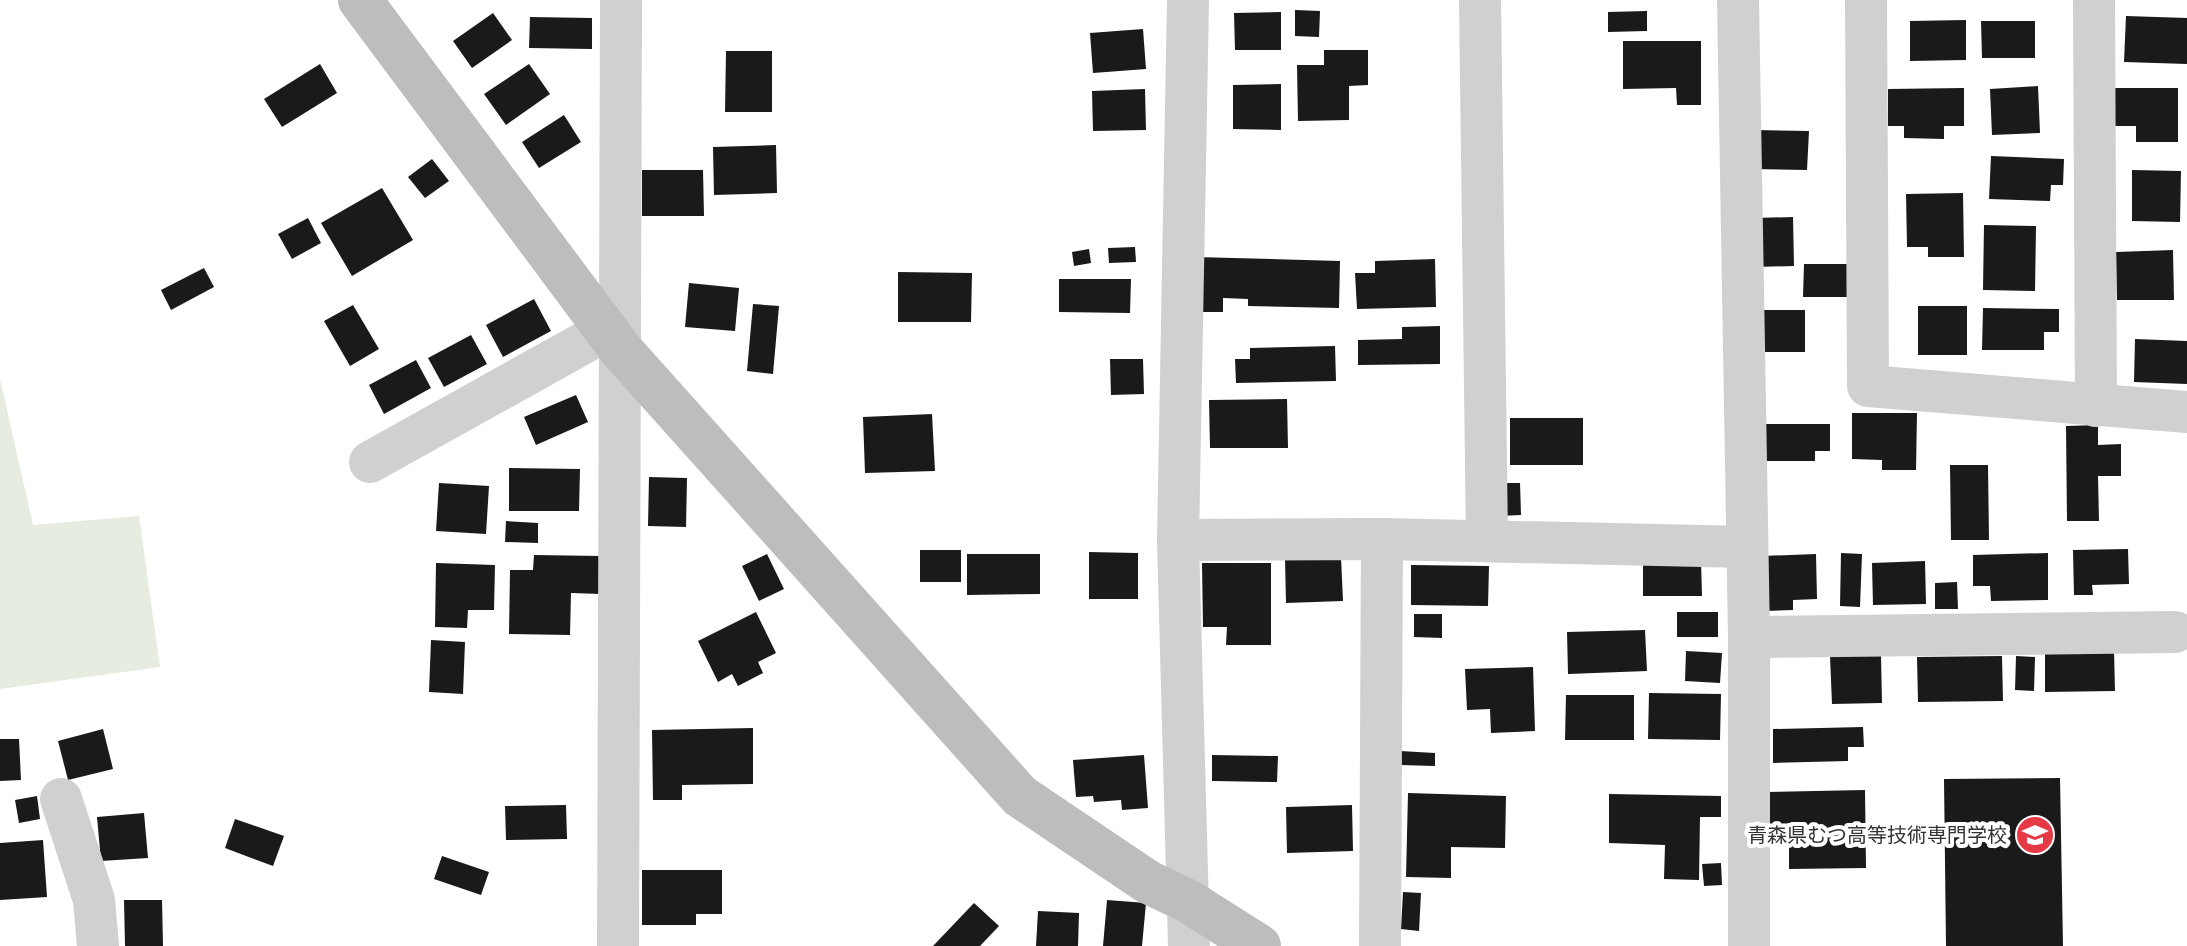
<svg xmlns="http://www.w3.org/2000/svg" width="2187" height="946" font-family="Figtree,'Noto Sans JP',sans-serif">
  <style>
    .green { fill: #e6ecdf }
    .building { fill: #1a1a1a }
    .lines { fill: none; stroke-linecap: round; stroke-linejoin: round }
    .street { stroke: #d0d0d0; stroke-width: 42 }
    .secondary { stroke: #bdbdbd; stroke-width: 44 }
    .labels { text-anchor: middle; stroke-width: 8; stroke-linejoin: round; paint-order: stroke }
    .poi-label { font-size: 20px; fill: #333; stroke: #fff; text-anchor: end }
  </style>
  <rect width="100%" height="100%" fill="#fff"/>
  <!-- green -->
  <polygon class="green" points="0,379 33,525 139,516 160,667 0,689"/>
  <!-- building -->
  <g class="building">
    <polygon points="1295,10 1320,11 1319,37 1295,36"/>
    <polygon points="1647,11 1647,31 1608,32 1608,12"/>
    <polygon points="1281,12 1281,50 1235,50 1234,13"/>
    <polygon points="493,13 512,40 472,68 453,41"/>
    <polygon points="2126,16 2187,18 2187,64 2124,62"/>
    <polygon points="530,17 592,18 592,49 529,48"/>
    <polygon points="1966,20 1966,60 1910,61 1910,21"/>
    <polygon points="1981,21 2035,21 2035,58 1982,58"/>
    <polygon points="1143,29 1146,69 1093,73 1090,33"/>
    <polygon points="1623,41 1701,41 1701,105 1677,105 1676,88 1623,89"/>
    <polygon points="1324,50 1368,50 1368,85 1349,86 1349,120 1298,121 1297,65 1324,65"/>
    <polygon points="726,51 772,51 772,112 725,112"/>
    <polygon points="320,64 337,93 282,127 264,99"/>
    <polygon points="529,64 550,94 506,125 484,94"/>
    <polygon points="1281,84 1281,130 1233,129 1233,85"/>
    <polygon points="2038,86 2040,133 1992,135 1990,89"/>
    <polygon points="1964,88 1964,126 1944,126 1944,139 1904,138 1904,126 1888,126 1888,89"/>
    <polygon points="2109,88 2178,88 2178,142 2136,142 2136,126 2109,126"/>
    <polygon points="1145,89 1146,130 1093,131 1092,91"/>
    <polygon points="564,115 581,142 539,168 522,142"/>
    <polygon points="1754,130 1809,131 1807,170 1753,169"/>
    <polygon points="776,145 777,193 714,195 713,147"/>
    <polygon points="1991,156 2064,159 2063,185 2051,185 2050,201 1989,199"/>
    <polygon points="432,159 449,181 425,198 408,177"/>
    <polygon points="642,170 703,170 704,216 642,216"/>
    <polygon points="2132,170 2181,171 2180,222 2132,221"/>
    <polygon points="382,188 413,240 352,276 321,223"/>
    <polygon points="1963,193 1964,257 1928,257 1928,247 1907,247 1906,194"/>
    <polygon points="1793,217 1794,266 1755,267 1754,218"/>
    <polygon points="308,218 321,243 292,259 278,234"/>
    <polygon points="1984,225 2036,226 2035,291 1983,290"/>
    <polygon points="1135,247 1136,262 1109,263 1108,248"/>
    <polygon points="1089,249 1091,263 1074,266 1072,252"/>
    <polygon points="2173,250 2174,300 2117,300 2116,252"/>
    <polygon points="1195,257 1340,261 1339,308 1248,306 1248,299 1223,298 1223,312 1194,312"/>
    <polygon points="1435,259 1436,307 1357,309 1355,273 1375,273 1375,261"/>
    <polygon points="1804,264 1848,264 1848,297 1803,297"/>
    <polygon points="204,268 214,287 171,310 161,290"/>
    <polygon points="898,272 972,273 971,322 898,322"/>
    <polygon points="1059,279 1131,279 1130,313 1059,312"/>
    <polygon points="689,283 739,288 735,331 685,327"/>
    <polygon points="534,299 551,331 503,357 486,325"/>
    <polygon points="753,304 779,306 773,374 747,371"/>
    <polygon points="353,305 379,349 350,366 324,321"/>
    <rect x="1918" y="306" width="49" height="49"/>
    <polygon points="1983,308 2059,309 2059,332 2044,332 2044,350 1982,350"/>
    <rect x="1759" y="310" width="46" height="42"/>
    <polygon points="1440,326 1440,364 1358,365 1358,340 1402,339 1402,327"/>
    <polygon points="471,335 487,364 444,387 428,358"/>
    <polygon points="2135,339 2187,341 2187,384 2134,382"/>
    <polygon points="1335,346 1336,381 1236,383 1235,359 1250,359 1250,348"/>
    <polygon points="1110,359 1143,359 1144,394 1111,395"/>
    <polygon points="416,360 431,388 384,414 369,385"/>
    <polygon points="576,395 588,422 536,445 524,417"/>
    <polygon points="1287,399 1288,448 1210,448 1209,400"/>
    <polygon points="1852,413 1917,413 1916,470 1882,470 1882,460 1852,459"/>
    <polygon points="932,414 935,471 865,473 863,417"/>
    <rect x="1510" y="418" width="73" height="47"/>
    <polygon points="1766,424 1830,424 1830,451 1815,451 1815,461 1766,461"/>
    <polygon points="2098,425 2098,445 2121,444 2121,476 2098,476 2099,521 2067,521 2066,426"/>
    <polygon points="1950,465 1988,465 1989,540 1951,540"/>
    <polygon points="509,468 580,469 579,511 509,511"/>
    <polygon points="649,477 687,478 686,527 648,526"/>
    <polygon points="439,483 489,486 486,534 436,531"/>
    <polygon points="1498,483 1520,483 1521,515 1499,516"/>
    <polygon points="506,521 538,523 538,543 505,542"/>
    <polygon points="2128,549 2129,584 2092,585 2093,595 2074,595 2073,550"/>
    <rect x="920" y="550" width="41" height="32"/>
    <polygon points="1089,552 1138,553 1138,599 1089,599"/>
    <polygon points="1841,553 1862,554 1860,607 1840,606"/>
    <polygon points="2048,553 2048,600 1991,601 1990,586 1973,586 1973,555"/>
    <polygon points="767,554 784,589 759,601 742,566"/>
    <polygon points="967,554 1040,554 1040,594 967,595"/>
    <polygon points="1816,554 1817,599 1793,600 1793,610 1765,611 1763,556"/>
    <polygon points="534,555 601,556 601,594 571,593 570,635 509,634 510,570 533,570"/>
    <polygon points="1341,557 1343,601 1286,603 1285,559"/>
    <polygon points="1643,560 1701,560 1702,596 1643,596"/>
    <polygon points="1925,561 1926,604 1873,605 1872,563"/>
    <polygon points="436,563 495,565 494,610 468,610 467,628 435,627"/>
    <polygon points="1202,563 1271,563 1271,645 1226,645 1227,627 1203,627"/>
    <polygon points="1411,565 1489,566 1488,606 1411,605"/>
    <polygon points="1957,582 1958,609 1935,609 1935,583"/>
    <polygon points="756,612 776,653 758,662 763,673 738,686 732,674 718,682 698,641"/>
    <rect x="1677" y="612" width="41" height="25"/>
    <polygon points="1414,614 1442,614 1442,638 1414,637"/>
    <polygon points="1645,630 1647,671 1568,674 1567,632"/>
    <polygon points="431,640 465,642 463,694 429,692"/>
    <polygon points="2114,650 2115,691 2045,692 2045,652"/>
    <polygon points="1686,651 1722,653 1720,683 1685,681"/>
    <polygon points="1881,655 1882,703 1832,704 1830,656"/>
    <polygon points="2002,656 2003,701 1918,702 1917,657"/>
    <polygon points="2016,656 2035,657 2034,691 2015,690"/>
    <polygon points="1533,667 1535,731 1491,733 1490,709 1467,710 1465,669"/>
    <polygon points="1649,693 1721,694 1720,740 1648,739"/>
    <polygon points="1566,695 1634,695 1634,740 1565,740"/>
    <polygon points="1863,727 1864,747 1848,747 1848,761 1773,763 1773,729"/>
    <polygon points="753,728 753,784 682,785 682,800 653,800 652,730"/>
    <polygon points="103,729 113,769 68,780 58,741"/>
    <polygon points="0,739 19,739 21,780 0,781"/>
    <polygon points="1400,751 1435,753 1435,766 1400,765"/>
    <polygon points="1144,755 1148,808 1122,810 1121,800 1094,802 1093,796 1076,797 1073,760"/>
    <polygon points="1212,755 1278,756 1277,782 1212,781"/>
    <polygon points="2060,778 2063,946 1946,946 1944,779"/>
    <polygon points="1865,790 1866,868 1789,869 1789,833 1767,834 1766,792"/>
    <polygon points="1408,793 1506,796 1505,848 1451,847 1451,878 1406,877"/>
    <polygon points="1609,794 1721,796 1721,817 1700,817 1699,880 1664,879 1665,845 1609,843"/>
    <polygon points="37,796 40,819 19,823 15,800"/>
    <polygon points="566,805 567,839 506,840 505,806"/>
    <polygon points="1352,805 1353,851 1287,853 1286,807"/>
    <polygon points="144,813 148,858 101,861 97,817"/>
    <polygon points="235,819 284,836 273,866 225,848"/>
    <polygon points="43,840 47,897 0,900 0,843"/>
    <polygon points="442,856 489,872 481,895 434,879"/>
    <polygon points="1721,863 1722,885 1704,886 1702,864"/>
    <polygon points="642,870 722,870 722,914 696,914 696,925 642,925"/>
    <polygon points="1403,892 1421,893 1419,931 1401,929"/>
    <polygon points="124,900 162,900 163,946 125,946"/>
    <polygon points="1107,900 1146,903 1142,946 1103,946"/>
    <polygon points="974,903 999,926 980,946 933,946"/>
    <polygon points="1038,911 1079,913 1078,946 1036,946"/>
  </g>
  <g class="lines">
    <!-- street -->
    <g class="street">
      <polyline points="1188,0 1178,540 1189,946"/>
      <polyline points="1480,0 1487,541"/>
      <polyline points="1738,0 1749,637 1749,946"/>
      <polyline points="1866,0 1868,386 2187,412"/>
      <polyline points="2094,0 2096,406"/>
      <polyline points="370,462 607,330"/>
      <polyline points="1178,540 1382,539 1747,547"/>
      <polyline points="1749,637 2175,632"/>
      <polyline points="61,799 94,900 98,946"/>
      <polyline points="618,946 621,0"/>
      <polyline points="1380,946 1382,539"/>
    </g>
    <!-- secondary -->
    <polyline class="secondary" points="360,0 621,350 1020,796 1148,882 1188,901 1259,946"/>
  </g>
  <!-- icons -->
  <defs>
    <g id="university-disc" transform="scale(2)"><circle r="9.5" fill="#e63946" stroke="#fff"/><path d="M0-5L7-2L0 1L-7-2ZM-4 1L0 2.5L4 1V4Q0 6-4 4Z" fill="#fff"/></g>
  </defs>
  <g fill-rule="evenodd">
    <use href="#university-disc" x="2035" y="835"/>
  </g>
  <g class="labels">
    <!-- poi labels -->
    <g class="poi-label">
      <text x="2007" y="842">青森県むつ高等技術専門学校</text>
    </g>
  </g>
</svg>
